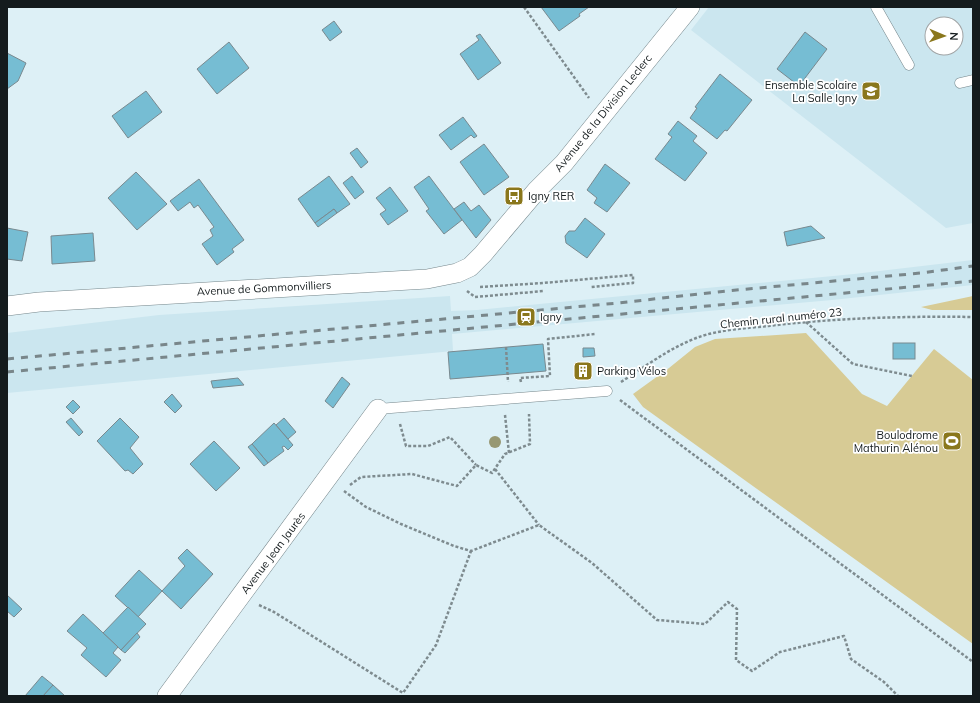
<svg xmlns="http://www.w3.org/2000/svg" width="980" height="703" font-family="Mulish,sans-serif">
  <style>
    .built { fill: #cbe6ef; fill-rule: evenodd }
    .green { fill: #d7cb95 }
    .building { fill: #76bdd3; stroke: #79898f }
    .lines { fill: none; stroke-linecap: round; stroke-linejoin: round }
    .service-casing { stroke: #75868b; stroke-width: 11 }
    .minor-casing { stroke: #75868b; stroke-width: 20 }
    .path { stroke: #7e8b8f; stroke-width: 2.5; stroke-dasharray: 3 2; stroke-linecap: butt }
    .service { stroke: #fff; stroke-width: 10 }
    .minor { stroke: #fff; stroke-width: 19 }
    .rail { stroke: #79868a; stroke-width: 3; stroke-dasharray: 7 7; stroke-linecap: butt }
    .tree { fill: #979873 }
    .labels { text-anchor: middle; stroke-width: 3.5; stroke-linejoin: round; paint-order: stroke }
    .poi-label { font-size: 11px; fill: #141b1d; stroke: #fff; text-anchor: start }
    .street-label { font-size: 11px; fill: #141b1d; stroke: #fff }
  </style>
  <rect width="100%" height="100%" fill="#ddf0f6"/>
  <!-- built -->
  <g class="built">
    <path d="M709,7H973V223L946,228L691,30ZM932,24H956V48H932Z"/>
    <polygon points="973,260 973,285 832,300 452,334 453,351 7,393 7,333 159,315 450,296 451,311 477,310 854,274"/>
  </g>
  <!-- green -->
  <g class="green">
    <polygon points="973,296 973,310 932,310 921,307"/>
    <polygon points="806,333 862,394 887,406 934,349 973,380 973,644 643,407 633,394 669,368 695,347 715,339"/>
  </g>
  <!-- building -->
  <g class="building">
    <polygon points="541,7 589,7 579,14 580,16 559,31"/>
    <polygon points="334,21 342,32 330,41 322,30"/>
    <polygon points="805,32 827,49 799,86 777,69"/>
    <polygon points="480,34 501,63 478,80 460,54 479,40 476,36"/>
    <polygon points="229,42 249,68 217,94 197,69"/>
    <polygon points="7,53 26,63 18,81 7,89"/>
    <polygon points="720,74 752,100 727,131 725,130 717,139 690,118 697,108 695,107"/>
    <polygon points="146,91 162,112 128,138 112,116"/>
    <polygon points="463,117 477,136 474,138 471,135 451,150 439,135"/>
    <polygon points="678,121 697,136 693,141 707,153 685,181 655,159 672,137 668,134"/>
    <polygon points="484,144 509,177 484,195 460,162"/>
    <polygon points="357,148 368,162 361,168 350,153"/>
    <polygon points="605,164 630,183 607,212 594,203 597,198 587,190"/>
    <polygon points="136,172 167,204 137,230 108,198"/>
    <polygon points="329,176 350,204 337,213 334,209 315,223 298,199"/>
    <polygon points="352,176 364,192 355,199 343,183"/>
    <polygon points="429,176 462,220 444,234 426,211 429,209 414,187"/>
    <polygon points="199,179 244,240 232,249 234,252 217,265 202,244 213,236 210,230 214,227 198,205 194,208 190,202 178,211 170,201"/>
    <polygon points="390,187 408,211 388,225 380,214 386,210 376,198"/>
    <polygon points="464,202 471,211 479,205 491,220 476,238 454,209"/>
    <polygon points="334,209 337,213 318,227 315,223"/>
    <polygon points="585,218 605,234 587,258 566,243 565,236 569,231 575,231"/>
    <polygon points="811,226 825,238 787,246 784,232"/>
    <polygon points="7,228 28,232 22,261 7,259"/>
    <polygon points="93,233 95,261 52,264 51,236"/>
    <rect x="893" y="343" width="22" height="16"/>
    <polygon points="543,344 546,371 450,379 448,352"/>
    <polygon points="583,348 594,348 595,356 583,357"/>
    <polygon points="577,367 588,367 589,375 577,376"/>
    <polygon points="342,377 350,384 333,408 325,401"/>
    <polygon points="238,378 244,385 213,388 211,381"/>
    <polygon points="172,394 182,406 175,413 164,402"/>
    <polygon points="73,400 80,407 73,414 66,407"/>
    <polygon points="71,418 83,432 79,436 66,422"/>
    <polygon points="120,418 139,437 130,448 143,464 133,474 128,470 125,471 97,441"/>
    <polygon points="284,418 296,432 288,439 276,425"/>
    <polygon points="274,423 293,445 288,450 284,446 282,447 284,451 268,463 252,444"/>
    <polygon points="214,441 240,468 216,491 190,464"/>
    <polygon points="252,444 268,463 264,466 248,447"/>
    <polygon points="187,549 213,574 181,609 162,591 185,566 178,558"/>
    <polygon points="139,570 162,591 138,617 115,596"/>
    <polygon points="7,595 22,609 14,617 7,611"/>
    <polygon points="128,607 146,624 121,650 103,633"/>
    <polygon points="83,614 118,647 113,653 121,660 106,677 81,655 87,648 67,631"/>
    <polygon points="137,633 140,637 125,653 121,650"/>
    <polygon points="42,676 53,685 43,696 25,696"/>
    <polygon points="53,685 65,696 43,696"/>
  </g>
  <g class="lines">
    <!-- service casing -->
    <g class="service-casing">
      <g id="service">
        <polyline points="876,7 909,65"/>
        <polyline points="960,83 973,80"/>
        <polyline points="378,409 607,391"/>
      </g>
    </g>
    <!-- minor casing -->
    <g class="minor-casing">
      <g id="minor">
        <polyline points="7,306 39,302 427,279 457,273 470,267 483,254 537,190 564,163 690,7"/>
        <polyline points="167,696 378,409"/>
      </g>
    </g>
    <!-- path -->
    <g class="path">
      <polyline points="524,7 589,98"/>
      <polyline points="480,287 543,283 633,275 633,283 591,287"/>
      <polyline points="467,291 475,297 544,291"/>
      <polyline points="806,322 853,364 912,376"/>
      <polyline points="506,347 508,382"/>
      <polyline points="521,382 520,378 550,376 548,339 595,334"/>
      <path d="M621,382C646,366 671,347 699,337C718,330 747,328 768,326C836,318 904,316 973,317"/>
      <polyline points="620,400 973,662"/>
      <polyline points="505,415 509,453"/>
      <polyline points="400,424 406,446 428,446 450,437 476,465"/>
      <polyline points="495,469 539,525"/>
      <polyline points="350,485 361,477 412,474 457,486 476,465 492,473 505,454 530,444 529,414"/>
      <polyline points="344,491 366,507 401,524 454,546 471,551 539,525 592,563 657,620 705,624 728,602 737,609 736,660 752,671 780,652 844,636 851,659 884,682 898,696"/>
      <polyline points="259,605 274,612 403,693 436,645 471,551"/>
    </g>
    <!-- service -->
    <use href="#service" class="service"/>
    <!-- minor -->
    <use href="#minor" class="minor"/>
    <!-- rail -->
    <g class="rail">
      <polyline points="7,359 618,303 726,291 921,273 973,266"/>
      <polyline points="7,372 973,281"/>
    </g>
  </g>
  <!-- trees -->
  <circle class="tree" cx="495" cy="442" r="6"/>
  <!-- icons -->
  <defs>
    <g id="school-square" transform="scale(1)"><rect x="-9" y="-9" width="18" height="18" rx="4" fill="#8a771c" stroke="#fff"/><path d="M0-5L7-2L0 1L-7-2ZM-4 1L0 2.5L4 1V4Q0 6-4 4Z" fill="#fff"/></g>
    <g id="bus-square" transform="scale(1)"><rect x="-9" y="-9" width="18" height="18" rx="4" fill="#8a771c" stroke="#fff"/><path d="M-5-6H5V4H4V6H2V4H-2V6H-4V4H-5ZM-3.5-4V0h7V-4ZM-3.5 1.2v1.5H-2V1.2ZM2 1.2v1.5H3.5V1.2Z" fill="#fff"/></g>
    <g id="station-square" transform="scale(1)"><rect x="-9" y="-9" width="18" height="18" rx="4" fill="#8a771c" stroke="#fff"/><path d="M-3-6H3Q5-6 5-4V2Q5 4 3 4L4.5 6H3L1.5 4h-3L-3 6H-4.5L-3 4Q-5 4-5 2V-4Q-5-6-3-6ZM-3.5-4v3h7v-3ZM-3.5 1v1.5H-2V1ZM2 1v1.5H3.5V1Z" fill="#fff"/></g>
    <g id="building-square" transform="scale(1)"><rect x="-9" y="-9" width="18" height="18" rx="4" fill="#8a771c" stroke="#fff"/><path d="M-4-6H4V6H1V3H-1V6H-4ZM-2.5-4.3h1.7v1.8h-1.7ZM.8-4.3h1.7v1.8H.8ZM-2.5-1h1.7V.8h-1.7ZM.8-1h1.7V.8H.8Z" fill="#fff"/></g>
    <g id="stadium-square" transform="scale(1)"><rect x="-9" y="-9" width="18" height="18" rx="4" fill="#8a771c" stroke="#fff"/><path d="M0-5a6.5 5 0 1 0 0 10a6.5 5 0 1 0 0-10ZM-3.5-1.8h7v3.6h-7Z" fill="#fff"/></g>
  </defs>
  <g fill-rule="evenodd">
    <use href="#school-square" x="871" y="91"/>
    <use href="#bus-square" x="514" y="196"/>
    <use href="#station-square" x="526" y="317"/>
    <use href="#building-square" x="583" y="371"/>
    <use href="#stadium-square" x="952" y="441"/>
  </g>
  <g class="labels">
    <!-- poi labels -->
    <g class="poi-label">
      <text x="857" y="89" text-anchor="end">Ensemble Scolaire<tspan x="857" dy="13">La Salle Igny</tspan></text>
      <text x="528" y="200">Igny RER</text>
      <text x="540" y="321">Igny</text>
      <text x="597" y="375">Parking Vélos</text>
      <text x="938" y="439" text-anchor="end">Boulodrome<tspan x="938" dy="13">Mathurin Alénou</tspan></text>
    </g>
    <!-- street labels -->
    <g class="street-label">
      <text transform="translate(603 113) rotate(-51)" y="4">Avenue de la Division Leclerc</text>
      <text transform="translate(264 288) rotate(-3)" y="4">Avenue de Gommonvilliers</text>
      <text transform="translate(781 318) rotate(-6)" y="4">Chemin rural numéro 23</text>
      <text transform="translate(273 553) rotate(-53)" y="4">Avenue Jean Jaurès</text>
    </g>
  </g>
  <!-- border -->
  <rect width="980" height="703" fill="none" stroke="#141b1d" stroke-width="16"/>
  <!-- north arrow -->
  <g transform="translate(944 36) rotate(92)"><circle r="19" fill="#ffffff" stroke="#a1a4a5"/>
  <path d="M0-3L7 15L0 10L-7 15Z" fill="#8a771c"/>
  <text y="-6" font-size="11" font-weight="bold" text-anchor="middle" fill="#141b1d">N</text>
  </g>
</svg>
